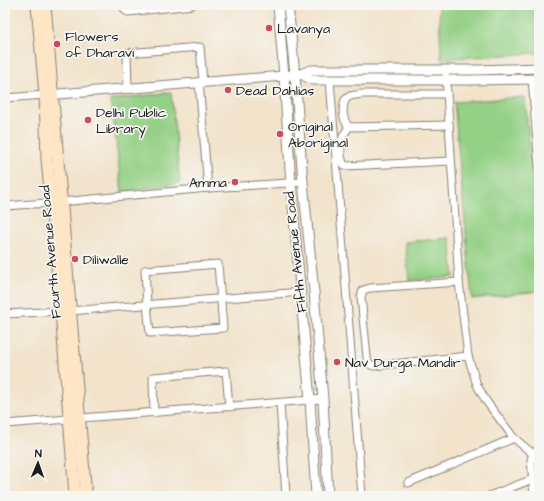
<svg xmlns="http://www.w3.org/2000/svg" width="544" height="501" font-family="'Architects Daughter',sans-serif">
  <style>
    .green { fill: #94d085; stroke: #587650 }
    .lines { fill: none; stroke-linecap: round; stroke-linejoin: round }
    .minor-casing { stroke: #878073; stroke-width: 9 }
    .tertiary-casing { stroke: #878073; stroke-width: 11 }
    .secondary-casing { stroke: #878073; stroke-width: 13 }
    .minor { stroke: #fff; stroke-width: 7 }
    .tertiary { stroke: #fff; stroke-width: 9 }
    .secondary { stroke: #fde5c5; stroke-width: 11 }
    .poi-dot { fill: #d1495b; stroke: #f6f6f2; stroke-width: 1.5 }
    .labels { text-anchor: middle; stroke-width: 3.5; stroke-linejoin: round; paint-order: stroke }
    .poi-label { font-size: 14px; fill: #1c1c1c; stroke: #f6f6f2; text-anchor: start }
    .street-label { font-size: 14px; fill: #1c1c1c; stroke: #f6f6f2 }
  </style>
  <rect width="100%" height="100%" fill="#f6f6f2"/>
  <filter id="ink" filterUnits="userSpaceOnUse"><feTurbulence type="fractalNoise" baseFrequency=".025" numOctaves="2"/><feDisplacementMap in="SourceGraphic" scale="8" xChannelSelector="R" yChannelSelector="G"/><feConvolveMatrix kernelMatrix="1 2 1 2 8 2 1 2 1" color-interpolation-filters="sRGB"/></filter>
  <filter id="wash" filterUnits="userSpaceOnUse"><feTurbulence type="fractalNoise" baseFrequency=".012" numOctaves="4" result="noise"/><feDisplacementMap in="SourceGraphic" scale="16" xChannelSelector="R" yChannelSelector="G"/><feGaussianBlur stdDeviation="0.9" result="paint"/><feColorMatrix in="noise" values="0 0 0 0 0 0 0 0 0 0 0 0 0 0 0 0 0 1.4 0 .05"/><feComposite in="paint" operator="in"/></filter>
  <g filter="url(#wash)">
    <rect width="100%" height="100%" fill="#f2e3ca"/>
    <!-- green -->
    <g class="green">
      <polygon points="439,5 539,5 539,53 441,59"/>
      <polygon points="171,92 180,183 122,192 111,100"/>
      <polygon points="525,97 539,246 539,291 472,299 454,102"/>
      <polygon points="450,238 454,277 409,281 405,242"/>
    </g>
  </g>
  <g filter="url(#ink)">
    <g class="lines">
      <!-- minor casing -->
      <g class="minor-casing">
        <g id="minor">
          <polyline points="123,5 125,10 128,12 192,5"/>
          <polyline points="446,77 459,282 468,356 477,385 486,401 514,438 533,454"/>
          <polyline points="532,79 539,167"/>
          <polyline points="330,80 362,496"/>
          <polyline points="199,82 208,188"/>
          <polyline points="128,88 127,53 200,47 203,82"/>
          <polyline points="5,98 45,95"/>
          <path d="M349,127C346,131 343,135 342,139C340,147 340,160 345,166L451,161"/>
          <path d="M349,127C342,118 342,111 345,100L350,96L362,94H447"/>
          <polyline points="349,127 449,125"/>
          <polyline points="5,206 61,202 208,188 303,182"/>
          <polygon points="218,264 223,328 150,333 147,305 145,270"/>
          <polyline points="459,282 370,288 363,290 361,297 367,357 368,363 373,366 468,356"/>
          <polyline points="70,311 301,292"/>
          <polyline points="5,314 61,311"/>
          <polyline points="280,403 286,496"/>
          <polyline points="154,413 153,377 226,371 229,407"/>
          <polyline points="5,424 323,399"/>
          <polyline points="408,483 514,438"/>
          <polyline points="489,496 533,479"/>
          <polyline points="534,496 531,459 533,454 539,448"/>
        </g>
      </g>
      <!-- tertiary casing -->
      <g class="tertiary-casing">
        <g id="tertiary">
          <polyline points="278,5 284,76 291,184 310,400 316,496"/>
          <polyline points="288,5 295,75 303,182 314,292 323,399 328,496"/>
          <polyline points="301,74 312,80 471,80 539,79"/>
          <polyline points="46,95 284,76 301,74 311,70 477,70 539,68"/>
        </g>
      </g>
      <!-- secondary casing -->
      <g class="secondary-casing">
        <g id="secondary">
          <polyline points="37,5 45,95 47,159 61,311 75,496"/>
          <polyline points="45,5 86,496"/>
        </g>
      </g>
      <!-- minor -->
      <use href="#minor" class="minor"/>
      <!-- tertiary -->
      <use href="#tertiary" class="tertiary"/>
      <!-- secondary -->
      <use href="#secondary" class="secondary"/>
    </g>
  </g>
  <!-- markers -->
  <g class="poi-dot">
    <circle cx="269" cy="28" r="4"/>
    <circle cx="57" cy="44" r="4"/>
    <circle cx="228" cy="90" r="4"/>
    <circle cx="88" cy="120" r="4"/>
    <circle cx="280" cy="134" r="4"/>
    <circle cx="235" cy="182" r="4"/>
    <circle cx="75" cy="259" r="4"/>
    <circle cx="337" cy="362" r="4"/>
  </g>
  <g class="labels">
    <!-- poi labels -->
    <g class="poi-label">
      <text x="277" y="33">Lavanya</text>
      <text x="65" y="41">Flowers<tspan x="65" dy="16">of Dharavi</tspan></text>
      <text x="236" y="95">Dead Dahlias</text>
      <text x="96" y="117">Delhi Public<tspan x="96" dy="16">Library</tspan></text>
      <text x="288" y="131">Original<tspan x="288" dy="16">Aboriginal</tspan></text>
      <text x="227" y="187" text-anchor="end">Amma</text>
      <text x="83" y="264">Diliwalle</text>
      <text x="345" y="367">Nav Durga Mandir</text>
    </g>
    <!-- street labels -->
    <g class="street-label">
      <text transform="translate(50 252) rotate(-95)" y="5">Fourth Avenue Road</text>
      <text transform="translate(295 252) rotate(-96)" y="5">Fifth Avenue Road</text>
    </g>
  </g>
  <!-- margin -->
  <rect width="544" height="501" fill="none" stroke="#f6f6f2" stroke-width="20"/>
  <!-- north arrow -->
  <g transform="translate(38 463) rotate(2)" stroke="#f6f6f2" stroke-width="3" paint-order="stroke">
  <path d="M0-3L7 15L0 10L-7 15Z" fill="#1c1c1c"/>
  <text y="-6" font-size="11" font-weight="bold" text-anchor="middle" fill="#1c1c1c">N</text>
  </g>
</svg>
